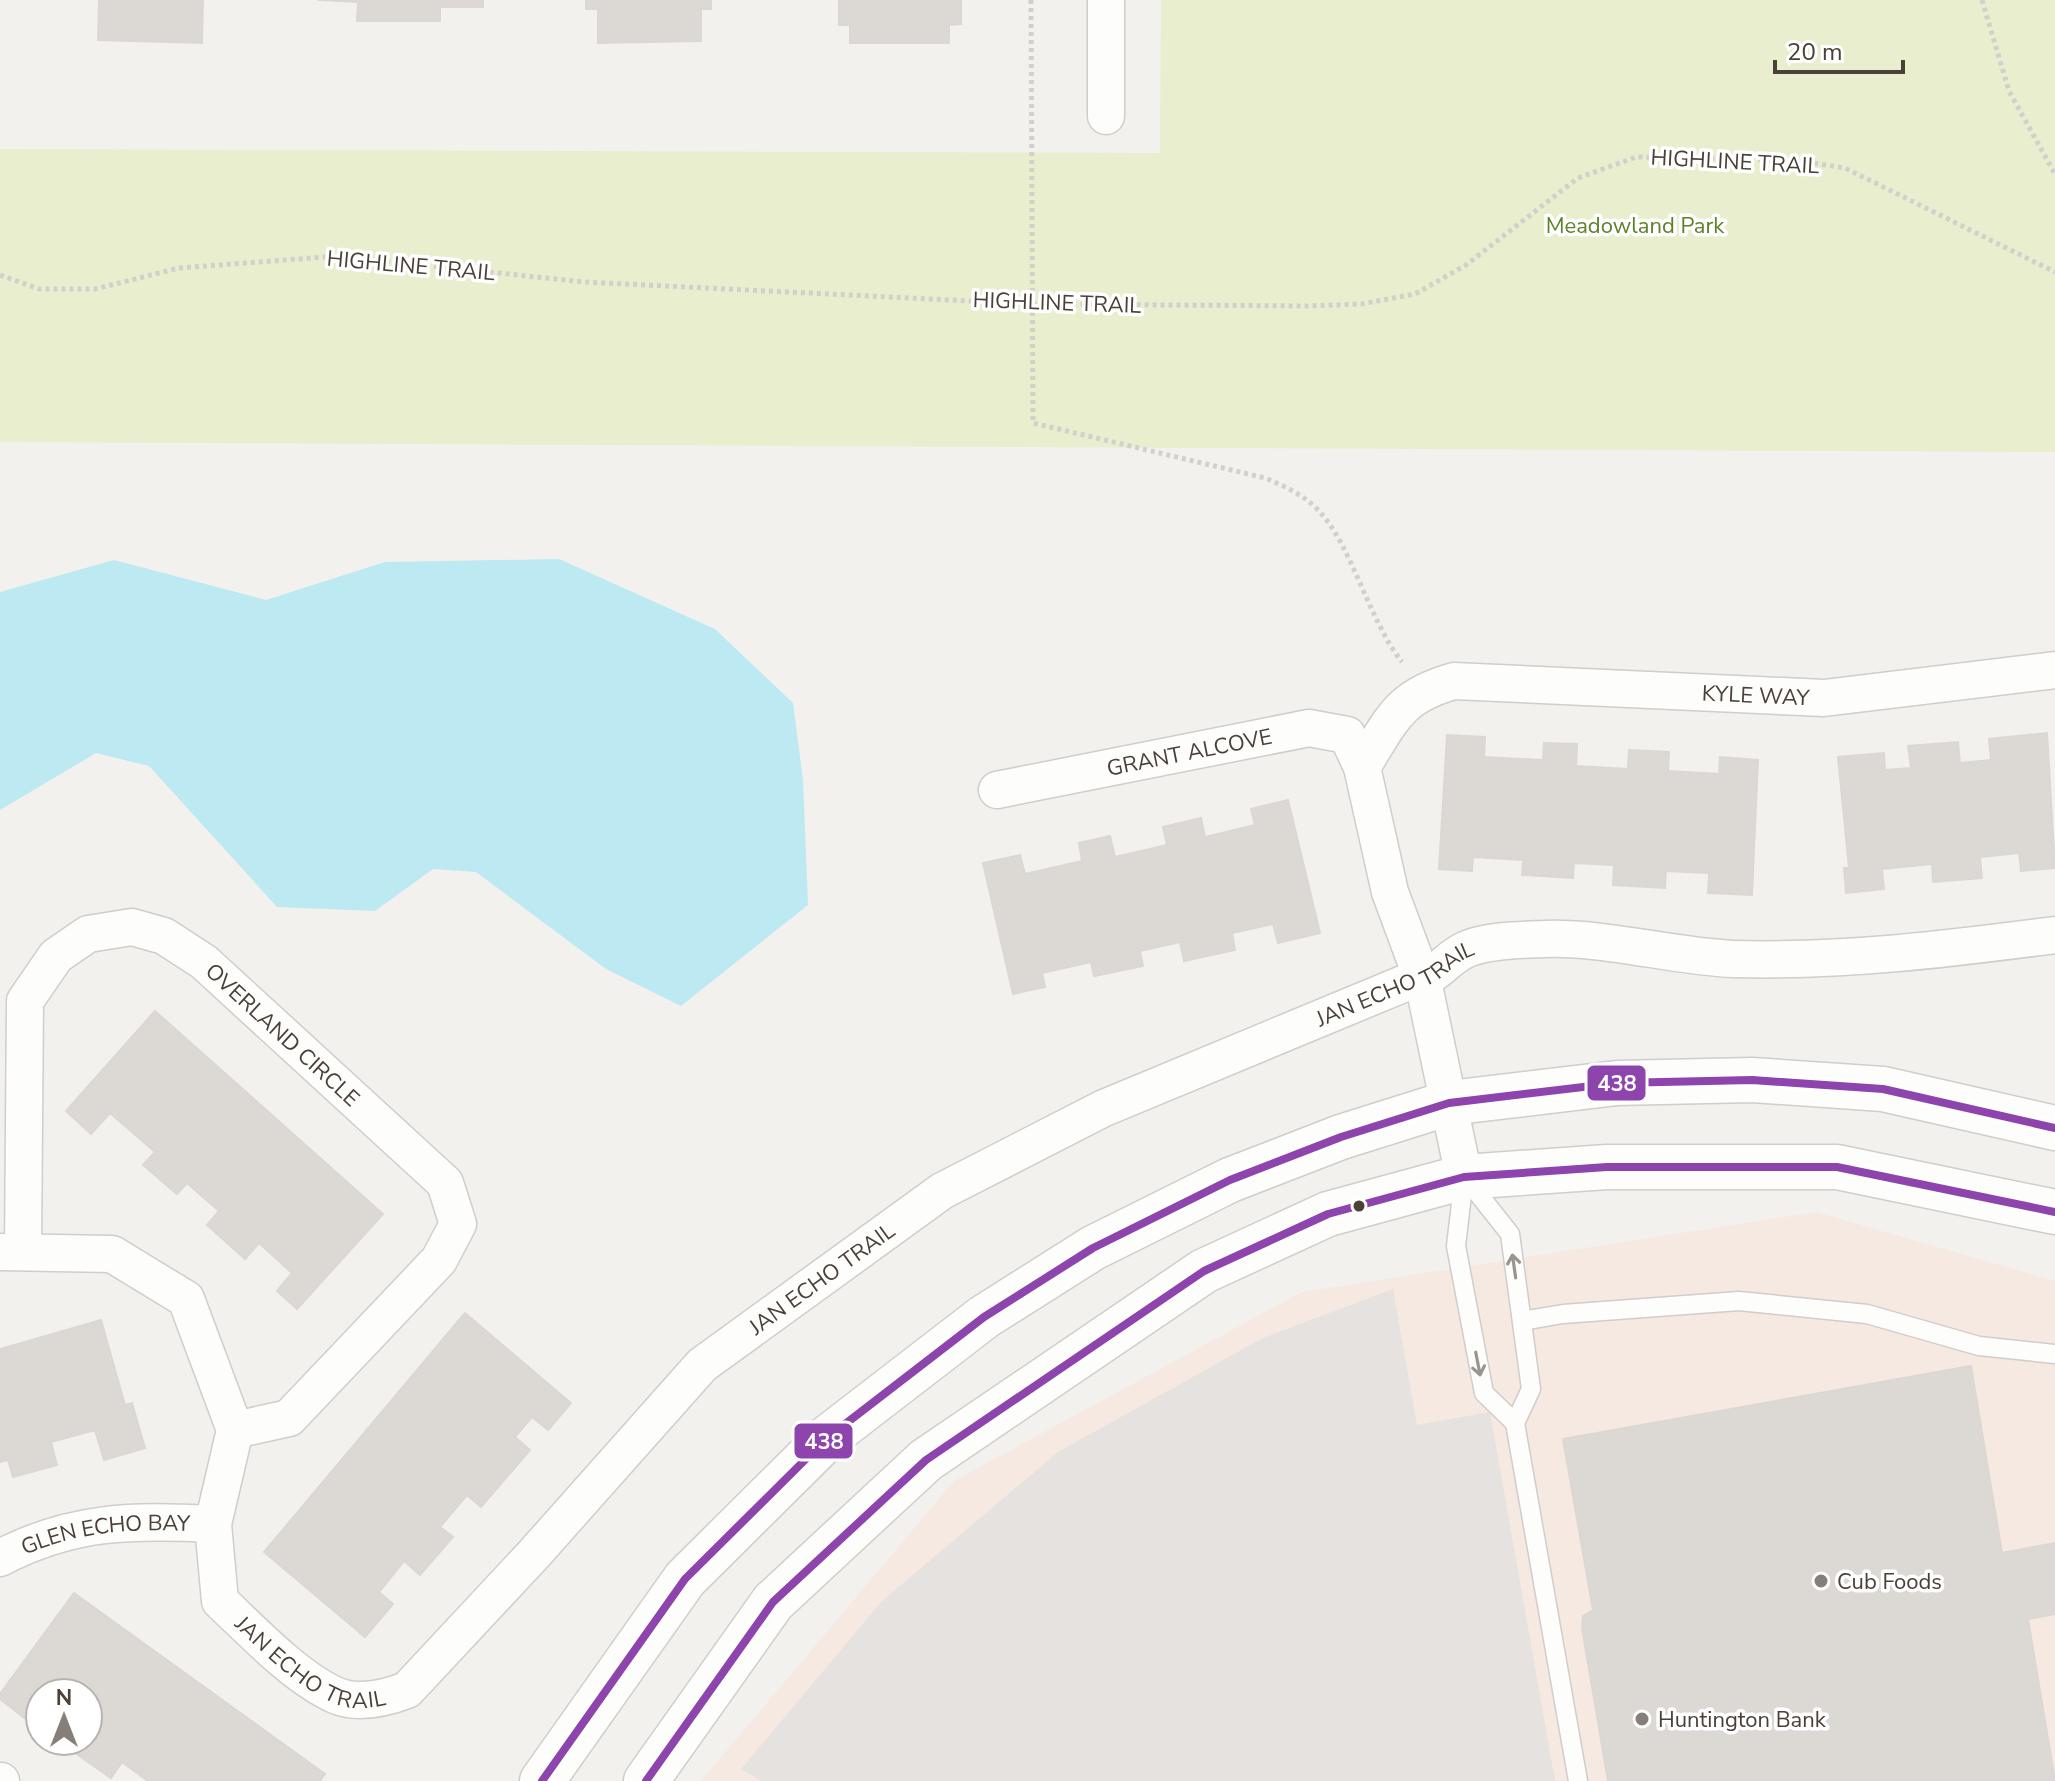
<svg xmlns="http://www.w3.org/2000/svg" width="2055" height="1781" font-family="'Nunito Sans',sans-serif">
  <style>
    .commercial { fill: #f6e9e1 }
    .green { fill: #e8eece }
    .parking { fill: #e5e2df }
    .water { fill: #bde9f2 }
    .building { fill: #dcd8d4; stroke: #dcd7d4; stroke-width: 2 }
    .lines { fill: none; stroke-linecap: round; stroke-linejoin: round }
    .service-casing { stroke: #d0cdca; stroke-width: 21 }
    .minor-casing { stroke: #d0cdca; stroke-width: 39 }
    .tertiary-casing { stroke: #d0cdca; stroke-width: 47 }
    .path { stroke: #d3d0cc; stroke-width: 5; stroke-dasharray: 4 4; stroke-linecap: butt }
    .service { stroke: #fdfdfc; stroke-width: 18 }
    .minor { stroke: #fdfdfc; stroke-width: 36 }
    .tertiary { stroke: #fdfdfc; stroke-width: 44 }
    .bus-1-casing { stroke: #fff; stroke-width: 14 }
    .bus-1 { stroke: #8e44ad; stroke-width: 8 }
    .oneway { stroke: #9b9590 }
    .bus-dot { fill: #4b4038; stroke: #fff; stroke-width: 3 }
    .poi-dot { fill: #867e78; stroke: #fff; stroke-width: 3 }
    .labels { text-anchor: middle; stroke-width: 7; stroke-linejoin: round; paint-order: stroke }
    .street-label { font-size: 22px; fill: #4b4038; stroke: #fff }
    .park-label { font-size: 22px; fill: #5d8127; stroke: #fff }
    .poi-label { font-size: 22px; fill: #4b4038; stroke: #fff; text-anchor: start }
    .line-badge { stroke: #fff; stroke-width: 3 }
    .badge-label { font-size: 22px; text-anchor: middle; font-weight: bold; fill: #fff }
  </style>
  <rect width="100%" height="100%" fill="#f3f1ee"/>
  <!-- commercial -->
  <polygon class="commercial" points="1816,1212 2055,1281 2055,1781 701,1781 954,1481 1302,1292"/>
  <!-- green -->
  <polygon class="green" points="1161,0 2055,0 2055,452 0,442 0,149 1160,153"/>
  <!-- parking -->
  <polygon class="parking" points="1393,1289 1417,1425 1490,1412 1555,1781 761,1781 741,1769 882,1601 1058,1452 1263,1338"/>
  <!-- water -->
  <polygon class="water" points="559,559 715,629 793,703 803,780 808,905 681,1006 606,969 476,872 433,869 375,911 277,907 149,766 96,753 0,810 0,592 114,560 266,600 385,562"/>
  <!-- building -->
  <g class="building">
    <polygon points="99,0 203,0 202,43 98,40"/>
    <polygon points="318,0 483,0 483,7 440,7 440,21 357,21 358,2"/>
    <polygon points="586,0 711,0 711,9 701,9 701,41 598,43 598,9 586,9"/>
    <polygon points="839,0 961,0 961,24 949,25 949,43 850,43 850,25 839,25"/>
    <polygon points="2047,733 2055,868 2021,871 2019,853 1980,857 1982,878 1933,882 1932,864 1882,869 1884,889 1846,893 1844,868 1849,868 1838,757 1884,753 1885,770 1911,768 1908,746 1958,742 1960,763 1991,760 1989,739"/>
    <polygon points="1447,735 1485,737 1484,757 1543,760 1544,743 1577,744 1576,766 1628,769 1629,750 1669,752 1668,771 1719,774 1720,757 1758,760 1752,895 1708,893 1709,873 1666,871 1665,888 1613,885 1614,865 1574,863 1573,878 1522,875 1523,860 1473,857 1472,871 1439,869"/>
    <polygon points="1288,800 1320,933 1278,943 1273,924 1232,933 1235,950 1184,961 1180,942 1140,951 1143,966 1094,976 1091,962 1042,973 1045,987 1013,994 983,863 1020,855 1025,874 1082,861 1079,843 1110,836 1115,857 1167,845 1163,827 1201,818 1205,837 1255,825 1251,809"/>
    <polygon points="155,1011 383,1214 297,1309 277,1291 292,1273 259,1243 245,1259 207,1225 219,1211 187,1183 177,1194 143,1165 155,1152 110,1113 91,1134 66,1111"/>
    <polygon points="465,1313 571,1403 548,1430 532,1417 515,1437 530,1450 481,1507 467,1495 440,1527 453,1537 420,1575 404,1561 379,1592 393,1604 365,1637 264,1552"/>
    <polygon points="101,1320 125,1405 132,1403 145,1448 104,1460 95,1430 51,1442 57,1465 13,1477 8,1460 0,1462 0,1349"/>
    <polygon points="1971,1366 2002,1553 2055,1543 2055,1614 2028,1619 2055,1781 1608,1781 1582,1628 1583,1616 1593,1610 1563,1439"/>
    <polygon points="74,1593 325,1774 320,1781 148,1781 122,1762 111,1778 68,1748 73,1741 88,1741 88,1693 40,1693 40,1711 31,1723 0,1699 0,1694"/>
  </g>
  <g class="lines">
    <!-- service casing -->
    <g class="service-casing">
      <g id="service">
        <polyline points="1464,1178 1456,1246 1484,1393 1515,1423"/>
        <polyline points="1468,1181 1510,1234 1531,1389 1515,1423 1578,1781"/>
        <polyline points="1522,1321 1563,1314 1739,1301 1867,1314 1979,1346 2055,1354"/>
      </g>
    </g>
    <!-- minor casing -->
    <g class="minor-casing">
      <g id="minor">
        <polyline points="1106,0 1106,116"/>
        <path id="s1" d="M997,790L1309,728L1347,735L1362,767"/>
        <path id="s2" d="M1464,1177L1423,981L1390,892L1362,767C1392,720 1397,697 1454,681L1824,698L2055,670"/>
        <path id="s3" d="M23,1251L25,1001L56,956L88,934L132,927L164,936L204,962L445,1183L458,1224L439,1260L289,1418L235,1430"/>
        <path id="s4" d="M0,1252L112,1254L186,1299L235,1430L213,1524L220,1601C252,1631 295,1677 335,1695C357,1705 386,1698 407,1690L534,1554L702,1365L942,1191L1104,1108L1410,981C1435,981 1445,958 1467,949C1489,940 1521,940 1545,939C1608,937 1670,956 1733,959C1841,962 1948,949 2055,935"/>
        <path id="s5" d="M0,1558C73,1520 133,1520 213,1524"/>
        <polyline points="0,1781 1,1781"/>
      </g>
    </g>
    <!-- tertiary casing -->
    <g class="tertiary-casing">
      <g id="tertiary">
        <polyline points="542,1781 685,1579 827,1438 984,1317 1093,1248 1230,1180 1341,1137 1449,1103 1617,1083 1752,1080 1883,1089 2055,1128"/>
        <polyline points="646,1781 773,1602 926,1460 1204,1271 1328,1214 1464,1177 1607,1167 1837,1167 2055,1212"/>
      </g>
    </g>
    <!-- path -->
    <g class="path">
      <path d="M1031,0L1033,423L1265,478C1284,486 1304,495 1318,510C1352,545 1368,619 1402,662"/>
      <polyline points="1982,0 2009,91 2055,174"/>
      <polyline points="0,275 39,289 95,289 179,268 338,256 584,282 1032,304 1308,306 1361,304 1415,294 1466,265 1578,178 1636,157 1794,160 1845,168 2055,272"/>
    </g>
    <!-- service -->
    <use href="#service" class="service"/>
    <!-- minor -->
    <use href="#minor" class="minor"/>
    <!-- tertiary -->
    <use href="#tertiary" class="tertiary"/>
    <!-- bus-1 casing -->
    <g class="bus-1-casing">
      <g id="bus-1">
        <polyline points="542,1781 685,1579 827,1438 984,1317 1093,1248 1230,1180 1341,1137 1449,1103 1617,1083 1752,1080 1883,1089 2055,1128"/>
        <polyline points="646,1781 773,1602 926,1460 1204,1271 1328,1214 1464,1177 1607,1167 1837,1167 2055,1212"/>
      </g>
    </g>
    <!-- bus-1 -->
    <use href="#bus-1" class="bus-1"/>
  </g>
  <!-- one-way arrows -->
  <defs><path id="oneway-shaft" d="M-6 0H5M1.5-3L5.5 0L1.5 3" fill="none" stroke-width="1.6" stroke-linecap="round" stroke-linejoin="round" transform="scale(2)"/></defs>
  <g class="oneway">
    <use href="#oneway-shaft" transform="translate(1514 1266) rotate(-98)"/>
    <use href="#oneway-shaft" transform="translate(1478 1364) rotate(79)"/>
  </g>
  <!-- markers -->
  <circle class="bus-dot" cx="1359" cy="1206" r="7"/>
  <g class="poi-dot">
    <circle cx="1821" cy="1581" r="8"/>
    <circle cx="1642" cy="1719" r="8"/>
  </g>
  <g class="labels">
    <!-- street labels -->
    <g class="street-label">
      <text transform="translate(1735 161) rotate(3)" y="8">HIGHLINE TRAIL</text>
      <text transform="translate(411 265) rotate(5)" y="8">HIGHLINE TRAIL</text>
      <text transform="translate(1057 302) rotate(2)" y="8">HIGHLINE TRAIL</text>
      <text dy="8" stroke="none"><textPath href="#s2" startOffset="856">KYLE WAY</textPath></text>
      <text dy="8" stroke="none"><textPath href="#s1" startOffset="196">GRANT ALCOVE</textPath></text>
      <text dy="8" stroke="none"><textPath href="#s4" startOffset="1970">JAN ECHO TRAIL</textPath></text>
      <text dy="8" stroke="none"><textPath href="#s3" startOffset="576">OVERLAND CIRCLE</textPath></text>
      <text dy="8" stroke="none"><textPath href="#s4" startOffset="1322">JAN ECHO TRAIL</textPath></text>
      <text dy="8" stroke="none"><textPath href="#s5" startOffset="110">GLEN ECHO BAY</textPath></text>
      <text dy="8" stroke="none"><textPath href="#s4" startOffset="626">JAN ECHO TRAIL</textPath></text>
    </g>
    <!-- park labels -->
    <g class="park-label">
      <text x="1635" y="233">Meadowland Park</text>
    </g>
    <!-- poi labels -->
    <g class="poi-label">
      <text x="1837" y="1589">Cub Foods</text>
      <text x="1658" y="1727">Huntington Bank</text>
    </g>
  </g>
  <g class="line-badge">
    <rect x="1586" y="1064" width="61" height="38" rx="8" fill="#8e44ad"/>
    <rect x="793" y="1422" width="61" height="38" rx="8" fill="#8e44ad"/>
  </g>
  <g class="badge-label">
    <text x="1617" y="1091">438</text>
    <text x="824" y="1449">438</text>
  </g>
  <!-- north arrow -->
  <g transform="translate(64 1717)"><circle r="38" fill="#ffffff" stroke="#b7b3af" stroke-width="2"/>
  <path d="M0-6L14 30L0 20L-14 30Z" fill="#867e78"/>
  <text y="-12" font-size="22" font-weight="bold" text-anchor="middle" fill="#4b4038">N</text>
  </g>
  <!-- scale -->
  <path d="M1775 60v12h128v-12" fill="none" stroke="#4b4038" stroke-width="4"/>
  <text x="1787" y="60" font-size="24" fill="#4b4038" stroke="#ffffff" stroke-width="6" paint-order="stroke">20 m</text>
</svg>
